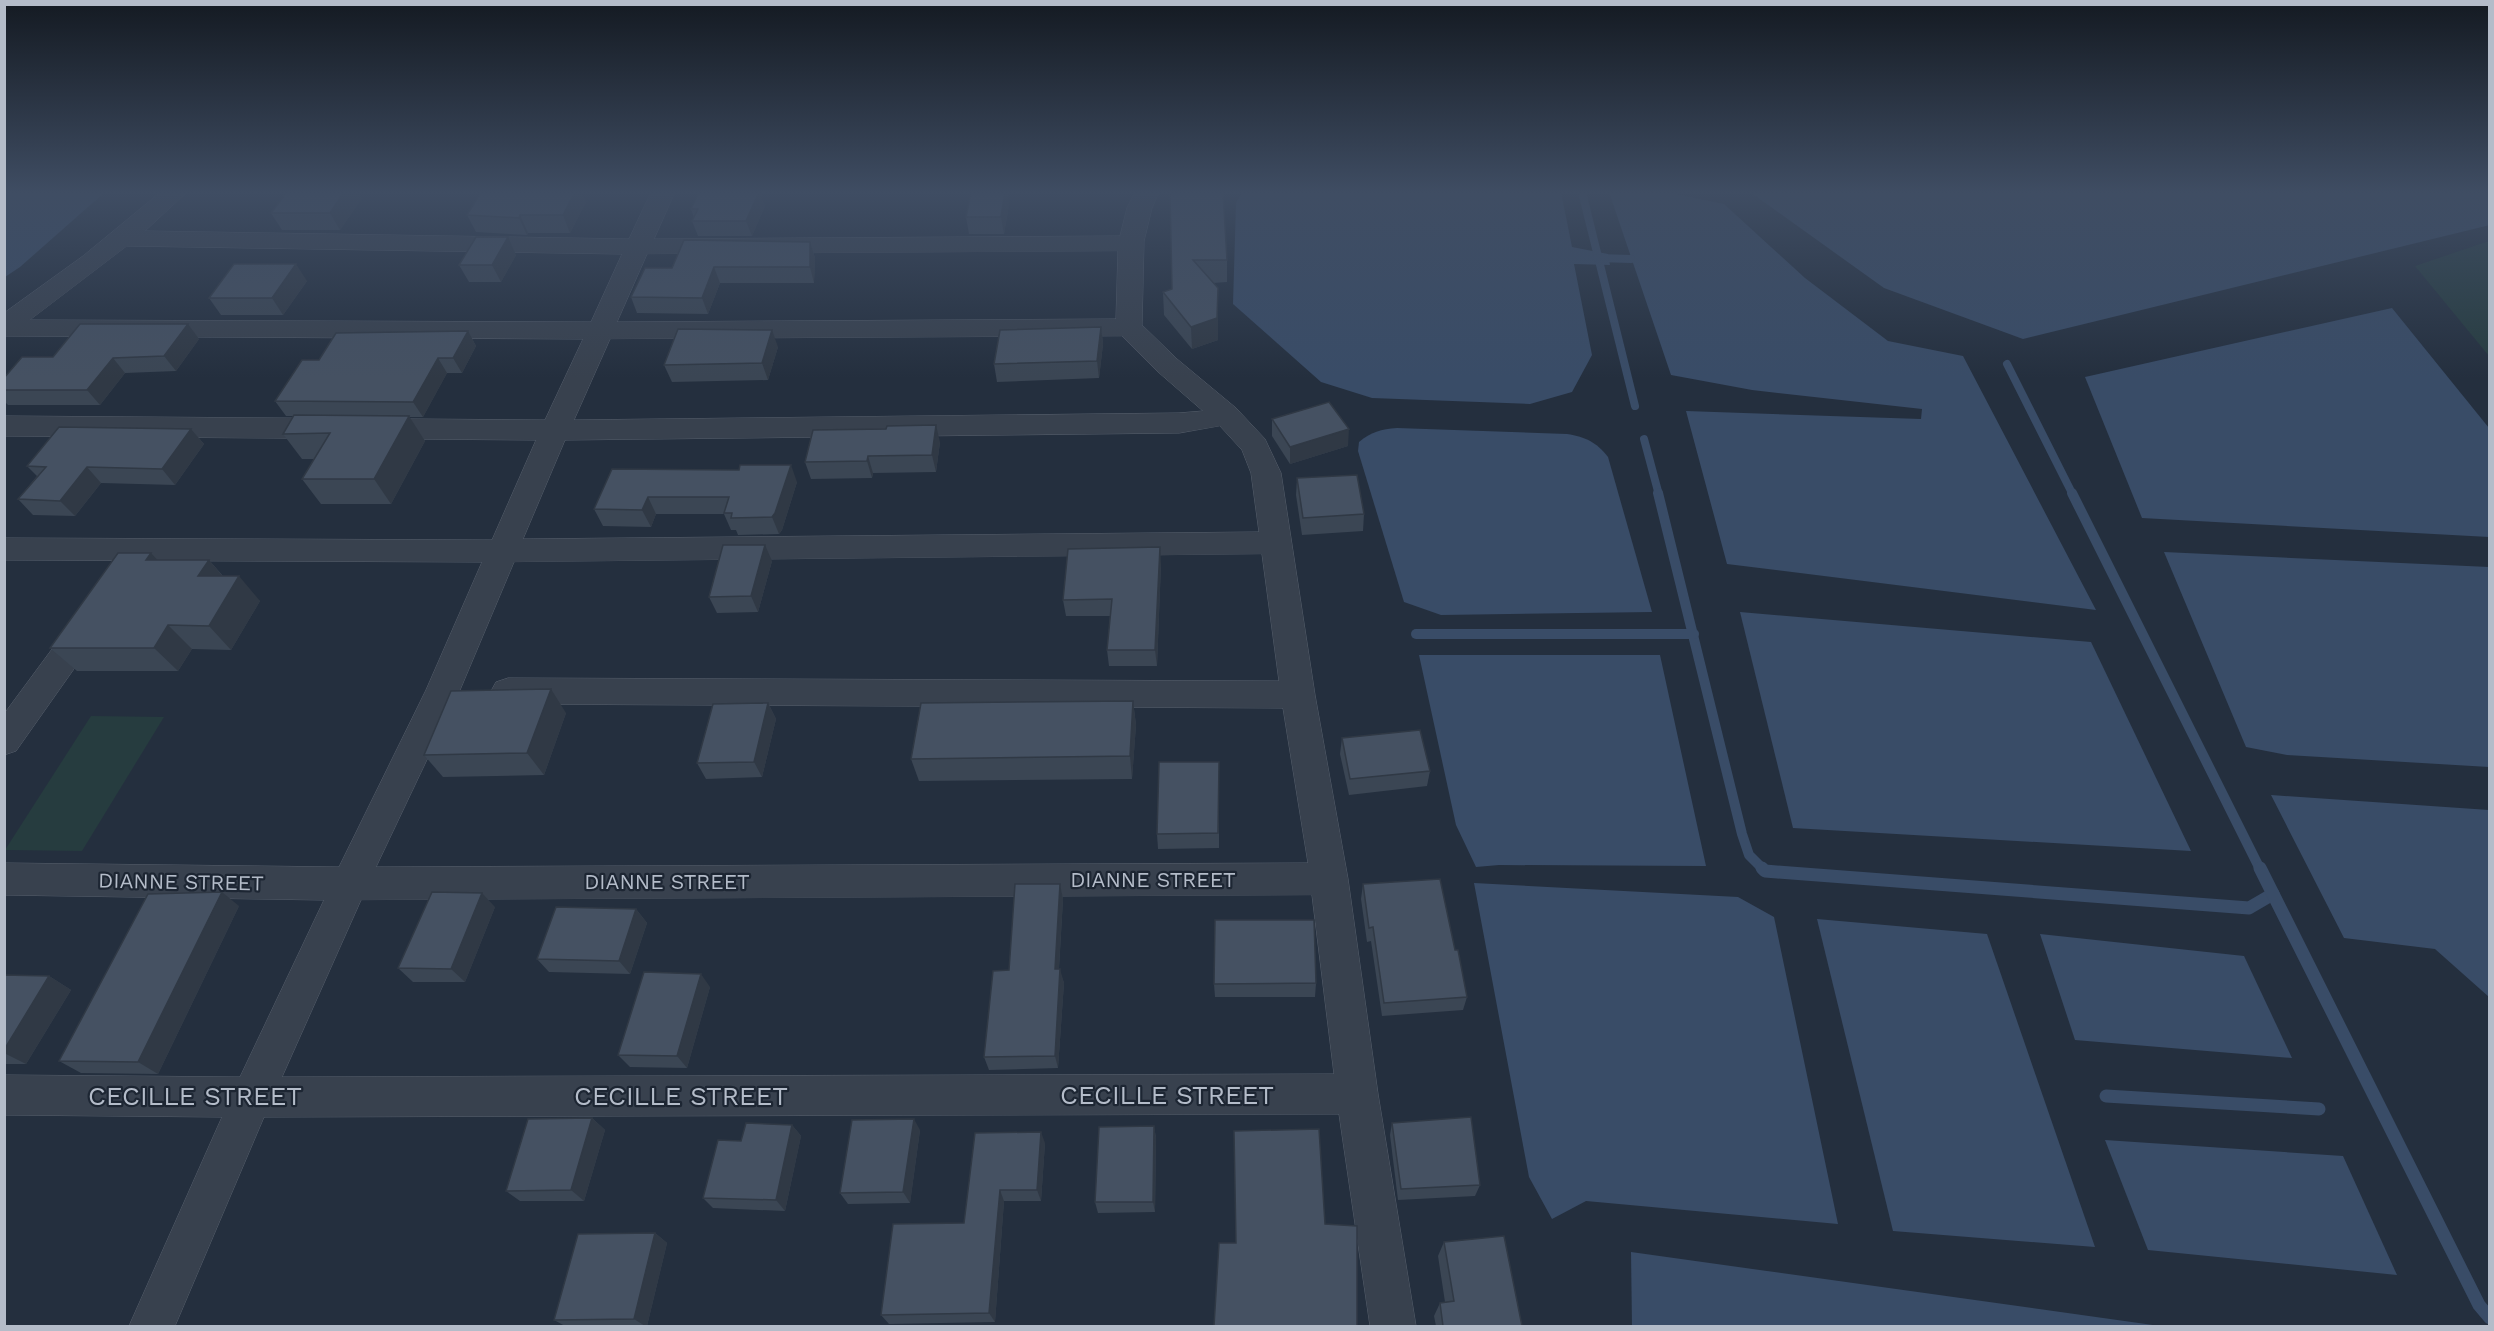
<svg xmlns="http://www.w3.org/2000/svg" width="2494" height="1331" font-family="'Work Sans',sans-serif">
  <style>
    .green { fill: #263c3f }
    .water { fill: #394c67 }
    .lines { fill: none; stroke-linecap: round; stroke-linejoin: round }
    .stream-far2 { stroke: #394c67; stroke-width: 8 }
    .stream-far1 { stroke: #394c67; stroke-width: 10 }
    .stream { stroke: #394c67; stroke-width: 13 }
    .minor-casing { stroke: #565f6c; stroke-width: 1 }
    .minor { fill: #38414e; fill-rule: evenodd }
    .wall { fill: #3b4654 }
    .shaded-wall { fill: #303945 }
    .building { fill: #455162; stroke: #303945; stroke-width: 1.5 }
    .labels { text-anchor: middle; stroke-width: 4.5; stroke-linejoin: round; paint-order: stroke }
    .street-label { font-size: 21px; fill: #b4bcc9; stroke: #1d2633 }
    .near-street-label { font-size: 26px; fill: #b4bcc9; stroke: #1d2633 }
  </style>
  <rect width="100%" height="100%" fill="#242f3e"/>
  <!-- green -->
  <g class="green">
    <polygon points="2489,241 2490,241 2489,356 2415,266"/>
    <polygon points="91,716 164,717 82,851 5,850"/>
  </g>
  <!-- water -->
  <g class="water">
    <polygon points="5,192 105,192 20,267 5,277"/>
    <polygon points="1242,192 1561,192 1572,247 1608,254 1610,265 1574,264 1592,355 1572,392 1530,404 1372,398 1321,382 1233,304 1236,203"/>
    <polygon points="1609,192 1666,192 1724,204 1805,278 1888,341 1963,356 2096,610 1727,564 1686,411 1921,419 1922,409 1752,390 1671,375"/>
    <polygon points="1750,192 2489,192 2490,225 2023,339 1884,288"/>
    <polygon points="2392,308 2489,428 2489,537 2142,518 2085,377"/>
    <path d="M1397,428L1567,434C1586,437 1596,442 1608,457L1652,612L1441,615L1404,602L1358,451L1359,442C1371,432 1381,429 1397,428Z"/>
    <polygon points="2164,552 2489,567 2489,767 2287,755 2246,747"/>
    <polygon points="1740,612 2091,642 2191,851 1793,828"/>
    <polygon points="1419,655 1660,655 1706,866 1499,865 1476,867 1456,825"/>
    <polygon points="2271,795 2489,810 2489,997 2435,949 2344,938"/>
    <polygon points="1474,883 1738,897 1774,917 1838,1224 1586,1201 1552,1219 1529,1177"/>
    <polygon points="1817,919 1987,934 2095,1247 1893,1231"/>
    <polygon points="2040,934 2244,956 2292,1058 2075,1040"/>
    <polygon points="2105,1140 2343,1156 2397,1275 2148,1250"/>
    <polygon points="1631,1252 2160,1326 1632,1326"/>
  </g>
  <g class="lines">
    <!-- stream-far2 -->
    <g class="stream-far2">
      <polyline points="1582,192 1635,406"/>
      <polyline points="1597,258 1631,259"/>
      <polyline points="2007,364 2073,495"/>
      <polyline points="1644,439 1659,495"/>
    </g>
    <!-- stream-far1 -->
    <g class="stream-far1">
      <polyline points="1658,493 1742,834 1749,855 1763,869"/>
      <polyline points="2072,493 2260,869"/>
      <polyline points="1416,634 1694,634"/>
    </g>
    <!-- stream -->
    <g class="stream">
      <polyline points="1762,868 1765,871 2249,908 2273,894"/>
      <polyline points="2260,868 2479,1305 2490,1318"/>
      <polyline points="2106,1096 2319,1109"/>
    </g>
    <!-- minor casing -->
    <g class="minor-casing">
      <g id="minor">
        <path d="M161,192H187L145,231L629,239L651,192H675L654,239L1120,236L1127,208L1135,192H1159L1152,208L1144,241L1142,325L1177,359L1236,408L1265,439L1281,473L1315,695L1348,879L1378,1094L1416,1326H1370L1339,1114L264,1117L175,1326H129L222,1117L4,1115V1075L240,1077L324,900L4,895V863L339,867L426,690L482,562L4,560V538L492,540L536,440L4,436V416L545,420L583,339L4,336V313L83,256ZM127,246L622,254L591,322L30,320ZM1118,251L1116,319L617,322L647,254ZM1122,336L1157,371L1203,411L1179,413L574,420L610,339ZM1220,426L1242,450L1251,473L1259,532L523,539L565,440L1179,433ZM1262,554L1279,681L508,678L496,682L491,691L496,700L508,704L1283,708L1308,863L376,867L460,690L514,562ZM1312,895L1334,1074L282,1077L361,900Z"/>
        <polygon points="89,611 100,614 105,623 100,632 16,751 4,755 4,714 78,614"/>
      </g>
    </g>
    <!-- minor -->
    <use href="#minor" class="minor"/>
  </g>
  <!-- wall -->
  <g class="wall">
    <polygon points="971,192 1007,192 1009,205 1004,234 969,234 966,217"/>
    <polygon points="1170,192 1227,260 1227,282 1213,283 1218,288 1218,340 1192,349 1164,315 1163,292 1172,289"/>
    <polygon points="362,198 340,230 282,230 271,213"/>
    <polygon points="586,202 570,233 528,233 527,235 476,232 467,215"/>
    <polygon points="765,206 752,236 698,236 692,221 694,218 691,209"/>
    <polygon points="810,242 815,258 814,283 720,283 708,314 637,313 631,297 672,268"/>
    <polygon points="516,255 501,282 469,282 459,265"/>
    <polygon points="307,281 283,315 221,315 209,298"/>
    <polygon points="1101,327 1103,344 1099,378 997,382 994,364"/>
    <polygon points="468,331 476,346 462,373 447,373 423,417 409,417 425,441 391,504 321,504 302,479 314,459 302,459 283,434 294,416 286,416 275,401"/>
    <polygon points="199,339 176,371 125,373 100,405 8,405 4,401 4,378 53,357"/>
    <polygon points="778,347 768,380 672,382 664,365"/>
    <polygon points="1272,419 1348,446 1290,464 1272,436"/>
    <polygon points="191,429 204,444 175,485 101,483 75,516 33,515 18,499 37,476 27,466"/>
    <polygon points="940,442 936,472 873,473 872,478 811,479 805,462"/>
    <polygon points="612,469 797,482 782,530 779,534 738,535 736,530 731,530 724,514 656,514 651,527 603,526 594,509"/>
    <polygon points="1297,478 1364,514 1363,531 1302,535 1296,495"/>
    <polygon points="157,560 209,560 223,576 260,601 231,650 192,649 178,671 77,671 50,648"/>
    <polygon points="772,561 758,612 717,613 709,597"/>
    <polygon points="1161,564 1157,666 1109,666 1107,650 1110,616 1066,616 1063,600"/>
    <polygon points="1133,701 1136,725 1132,779 919,781 911,759"/>
    <polygon points="768,703 776,719 762,777 706,779 697,763"/>
    <polygon points="566,713 544,775 443,777 424,755"/>
    <polygon points="1342,738 1430,771 1427,786 1349,795 1340,754"/>
    <polygon points="1219,762 1219,848 1158,849 1157,834"/>
    <polygon points="1060,884 1063,899 1059,969 1064,983 1058,1068 989,1070 984,1057 1009,970"/>
    <polygon points="1363,884 1455,950 1467,997 1463,1010 1382,1016 1371,941 1367,942 1361,899"/>
    <polygon points="239,906 158,1074 81,1073 59,1061"/>
    <polygon points="495,907 465,982 413,982 398,968"/>
    <polygon points="636,909 647,923 630,974 549,972 537,959"/>
    <polygon points="4,975 49,976 71,990 26,1064 4,1064"/>
    <polygon points="1316,983 1315,997 1215,997 1214,984"/>
    <polygon points="710,987 687,1068 630,1067 618,1055"/>
    <polygon points="592,1118 605,1130 584,1201 520,1201 506,1191"/>
    <polygon points="1392,1123 1480,1185 1475,1196 1398,1200 1390,1135"/>
    <polygon points="792,1125 801,1136 785,1211 713,1208 703,1198 741,1141"/>
    <polygon points="1154,1126 1156,1138 1155,1212 1098,1213 1095,1202"/>
    <polygon points="920,1130 910,1203 848,1204 840,1193"/>
    <polygon points="1045,1143 1041,1201 1004,1201 995,1322 889,1324 881,1315"/>
    <polygon points="655,1233 667,1243 647,1326 565,1326 554,1320"/>
    <polygon points="1444,1242 1522,1326 1436,1326 1434,1316 1440,1303 1445,1302 1438,1256"/>
  </g>
  <!-- shaded-wall -->
  <g class="shaded-wall">
    <polygon points="344,192 358,192 362,198 340,230 330,213"/>
    <polygon points="575,192 582,192 586,202 570,233 563,215"/>
    <polygon points="759,192 760,192 765,206 752,236 746,221"/>
    <polygon points="1005,192 1007,192 1009,205 1004,234 1001,217"/>
    <polygon points="520,215 528,233 527,235 519,218"/>
    <polygon points="508,237 516,255 501,282 492,265"/>
    <polygon points="810,242 815,258 814,283 810,267"/>
    <polygon points="296,264 307,281 283,315 272,298"/>
    <polygon points="714,267 720,283 708,314 702,298"/>
    <polygon points="1218,288 1218,340 1192,349 1191,327"/>
    <polygon points="188,324 199,339 176,371 164,356"/>
    <polygon points="1101,327 1103,344 1099,378 1097,361"/>
    <polygon points="772,330 778,347 768,380 762,363"/>
    <polygon points="468,331 476,346 462,373 453,358"/>
    <polygon points="113,358 125,373 100,405 87,390"/>
    <polygon points="438,358 447,373 423,417 413,402"/>
    <polygon points="409,416 425,441 391,504 374,479"/>
    <polygon points="936,425 940,442 936,472 932,455"/>
    <polygon points="191,429 204,444 175,485 162,469"/>
    <polygon points="1349,429 1348,446 1290,464 1290,447"/>
    <polygon points="868,456 873,473 872,478 867,461"/>
    <polygon points="791,465 797,482 782,530 779,534 772,517"/>
    <polygon points="87,467 101,483 75,516 60,501"/>
    <polygon points="648,497 656,514 651,527 642,510"/>
    <polygon points="765,545 772,561 758,612 751,596"/>
    <polygon points="1160,547 1161,564 1157,666 1155,650"/>
    <polygon points="151,553 174,578 146,560"/>
    <polygon points="209,560 230,585 198,576"/>
    <polygon points="239,576 260,601 231,650 209,626"/>
    <polygon points="168,625 192,649 178,671 154,648"/>
    <polygon points="551,689 566,713 544,775 527,753"/>
    <polygon points="1133,701 1136,725 1132,779 1130,756"/>
    <polygon points="768,703 776,719 762,777 754,762"/>
    <polygon points="1060,884 1063,899 1058,983 1055,969"/>
    <polygon points="222,892 239,906 158,1074 138,1062"/>
    <polygon points="482,893 495,907 465,982 451,969"/>
    <polygon points="636,909 647,923 630,974 619,961"/>
    <polygon points="1060,969 1064,983 1058,1068 1055,1056"/>
    <polygon points="701,974 710,987 687,1068 677,1056"/>
    <polygon points="49,976 71,990 26,1064 4,1053 4,1050"/>
    <polygon points="592,1118 605,1130 584,1201 571,1190"/>
    <polygon points="914,1119 920,1130 910,1203 903,1192"/>
    <polygon points="792,1125 801,1136 785,1211 776,1200"/>
    <polygon points="1154,1126 1156,1138 1155,1212 1153,1202"/>
    <polygon points="1041,1132 1045,1143 1041,1201 1037,1190"/>
    <polygon points="1000,1190 1004,1201 995,1322 989,1313"/>
    <polygon points="655,1233 667,1243 647,1326 645,1326 634,1319"/>
  </g>
  <!-- building -->
  <g class="building">
    <polygon points="287,192 344,192 330,213 271,213"/>
    <polygon points="481,192 575,192 563,215 520,215 519,218 467,215"/>
    <polygon points="699,192 759,192 746,221 692,221 698,209 691,209"/>
    <polygon points="971,192 1005,192 1001,217 966,217"/>
    <polygon points="1170,192 1223,192 1227,260 1193,260 1218,288 1217,318 1191,327 1163,292 1172,289"/>
    <polygon points="476,237 508,237 492,265 459,265"/>
    <polygon points="684,240 810,242 810,267 714,267 702,298 631,297 645,268 672,268"/>
    <polygon points="234,264 296,264 272,298 209,298"/>
    <polygon points="80,324 188,324 164,356 113,358 87,390 4,390 4,378 22,357 53,357"/>
    <polygon points="1101,327 1097,361 994,364 1000,330"/>
    <polygon points="678,329 772,330 762,363 664,365"/>
    <polygon points="468,331 453,358 438,358 413,402 275,401 302,360 319,360 336,333"/>
    <polygon points="1329,402 1349,429 1290,447 1272,419"/>
    <polygon points="294,415 409,416 374,479 302,479 330,433 283,434"/>
    <polygon points="936,425 932,455 868,456 867,461 805,462 813,430 886,429 887,426"/>
    <polygon points="59,427 191,429 162,469 87,467 60,501 18,499 46,467 27,466"/>
    <polygon points="740,465 791,465 775,513 772,517 731,518 732,513 724,513 729,497 648,497 642,510 594,509 612,469 739,470"/>
    <polygon points="1357,475 1364,514 1303,518 1297,478"/>
    <polygon points="723,545 765,545 751,596 709,597"/>
    <polygon points="1160,547 1155,650 1107,650 1112,599 1063,600 1068,549"/>
    <polygon points="118,553 151,553 146,560 209,560 198,576 239,576 209,626 168,625 154,648 50,648"/>
    <polygon points="551,689 527,753 424,755 451,691"/>
    <polygon points="1133,701 1130,756 911,759 921,703"/>
    <polygon points="768,703 754,762 697,763 713,704"/>
    <polygon points="1420,730 1430,771 1350,779 1342,738"/>
    <polygon points="1159,762 1219,762 1218,833 1157,834"/>
    <polygon points="1440,879 1455,950 1458,950 1467,997 1384,1003 1373,927 1369,928 1363,884"/>
    <polygon points="1015,884 1060,884 1055,969 1060,969 1055,1056 984,1057 993,971 1009,970"/>
    <polygon points="222,892 138,1062 59,1061 148,894"/>
    <polygon points="432,892 482,893 451,969 398,968"/>
    <polygon points="556,907 636,909 619,961 537,959"/>
    <polygon points="1215,920 1314,920 1316,983 1214,984"/>
    <polygon points="644,972 701,974 677,1056 618,1055"/>
    <polygon points="4,975 49,976 4,1050"/>
    <polygon points="1471,1117 1480,1185 1401,1189 1392,1123"/>
    <polygon points="592,1118 571,1190 506,1191 528,1119"/>
    <polygon points="914,1119 903,1192 840,1193 852,1120"/>
    <polygon points="746,1123 792,1125 776,1200 703,1198 718,1140 741,1141"/>
    <polygon points="1154,1126 1153,1202 1095,1202 1099,1127"/>
    <polygon points="1319,1129 1325,1224 1357,1226 1357,1326 1214,1326 1219,1243 1236,1243 1234,1131"/>
    <polygon points="1041,1132 1037,1190 1000,1190 989,1313 881,1315 893,1224 964,1223 975,1133"/>
    <polygon points="655,1233 634,1319 554,1320 578,1234"/>
    <polygon points="1504,1236 1522,1326 1443,1326 1440,1303 1454,1301 1444,1242"/>
  </g>
  <!-- sky -->
  <linearGradient id="sky" x2="0" y2="1"><stop stop-color="#141a22"/><stop offset="0.51" stop-color="#3f4d63"/><stop offset="1" stop-color="#3f4d63" stop-opacity="0"/></linearGradient>
  <rect width="2494" height="378" fill="url(#sky)"/>
  <g class="labels">
    <!-- street labels -->
    <g class="street-label">
      <text x="1153" y="887">DIANNE STREET</text>
      <text transform="translate(181 882) rotate(1)" y="7">DIANNE STREET</text>
      <text x="667" y="889">DIANNE STREET</text>
    </g>
    <!-- near-street labels -->
    <g class="near-street-label">
      <text x="1167" y="1104">CECILLE STREET</text>
      <text x="195" y="1105">CECILLE STREET</text>
      <text x="681" y="1105">CECILLE STREET</text>
    </g>
  </g>
  <!-- border -->
  <rect width="2494" height="1331" fill="none" stroke="#b4bcc9" stroke-width="12"/>
</svg>
